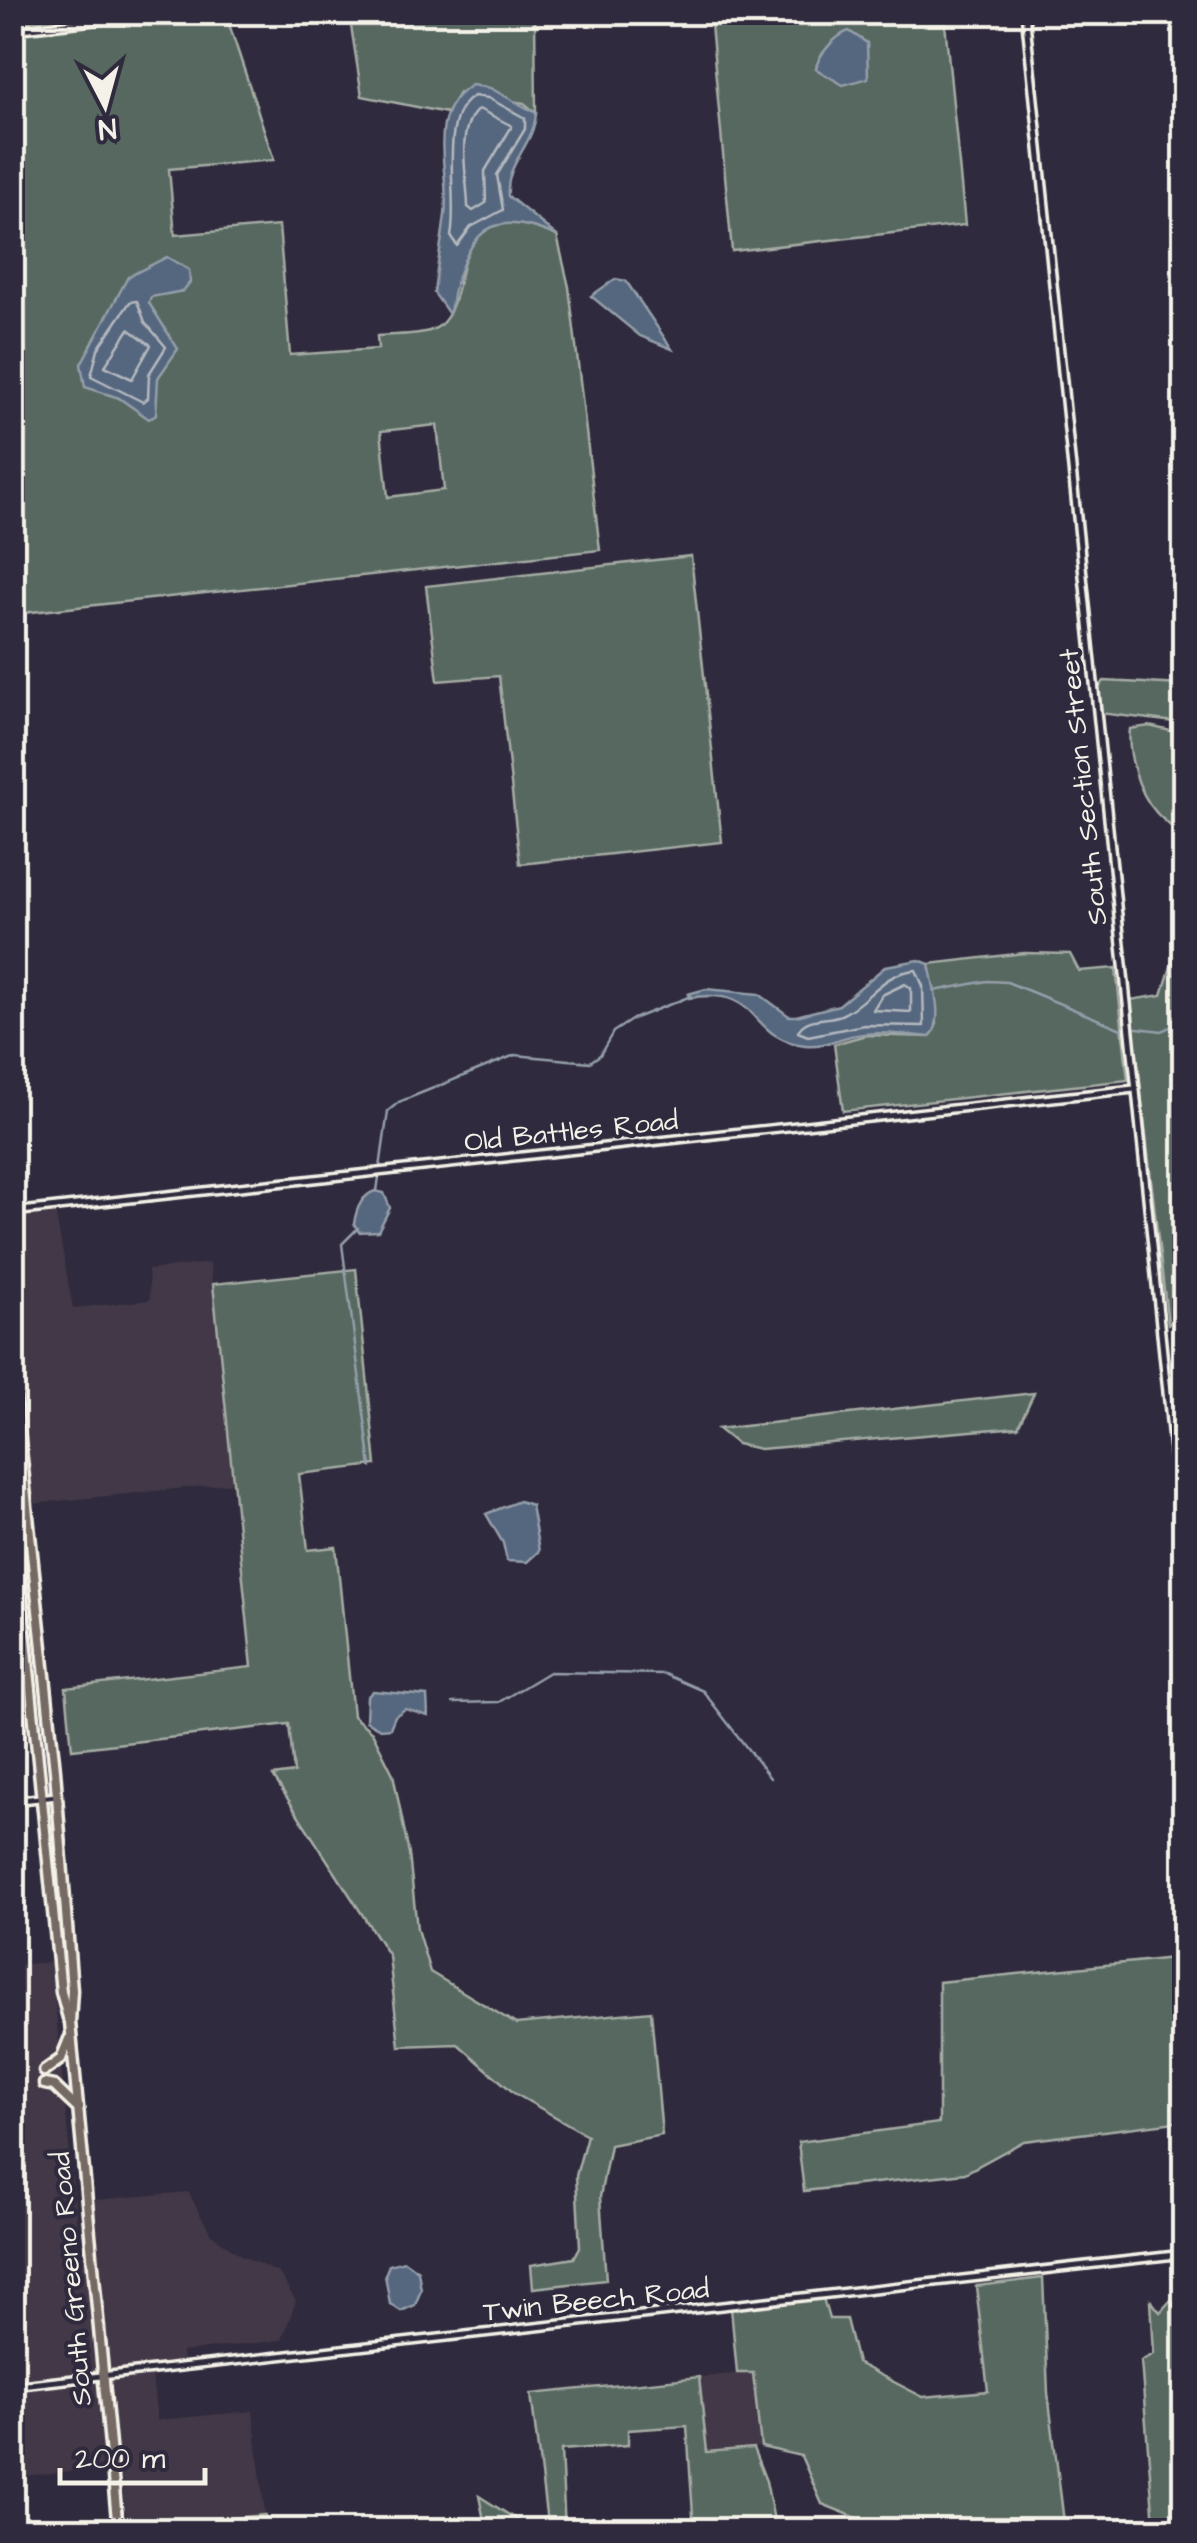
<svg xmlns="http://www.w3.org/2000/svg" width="1197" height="2543" font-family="'Architects Daughter',sans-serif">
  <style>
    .built { fill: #423946 }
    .green { fill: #566861; stroke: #a5aca4; stroke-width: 2.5; fill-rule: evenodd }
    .water { fill: #54667f; stroke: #949ea9; stroke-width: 2.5 }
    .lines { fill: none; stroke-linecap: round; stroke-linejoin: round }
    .shore { stroke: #b4b9be; stroke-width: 2.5 }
    .stream { stroke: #949ea9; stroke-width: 2.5 }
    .tertiary-casing { stroke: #f4f1e8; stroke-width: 12 }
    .primary-casing { stroke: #f4f1e8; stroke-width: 15 }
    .tertiary { stroke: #2f2a3d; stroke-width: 5 }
    .primary { stroke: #756964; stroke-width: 8 }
    .labels { text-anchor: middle; stroke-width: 8; stroke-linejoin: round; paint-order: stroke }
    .street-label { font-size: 28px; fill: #f4f1e8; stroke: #2f2a3d }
  </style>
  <rect width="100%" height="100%" fill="#2f2a3d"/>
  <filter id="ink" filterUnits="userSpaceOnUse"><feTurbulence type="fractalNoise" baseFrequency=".01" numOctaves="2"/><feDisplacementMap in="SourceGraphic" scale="20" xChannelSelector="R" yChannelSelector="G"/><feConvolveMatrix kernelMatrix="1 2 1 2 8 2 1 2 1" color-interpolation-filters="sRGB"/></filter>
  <g filter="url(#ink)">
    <!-- built -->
    <g class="built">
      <polygon points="55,1210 73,1308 150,1300 148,1270 210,1263 233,1483 20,1505 28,1586 13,1588 12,1216"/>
      <polygon points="51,1962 80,2256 99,2254 94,2200 188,2192 211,2234 242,2256 279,2273 296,2301 282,2340 182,2352 184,2372 152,2376 157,2420 253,2411 265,2515 127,2529 120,2466 13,2477 13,1965"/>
      <polygon points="753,2372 761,2447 707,2453 699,2377"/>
    </g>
    <!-- green -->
    <g class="green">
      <path d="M101,12L267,13L227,18L274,160L169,169L175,235L279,226L290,355L378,349L377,336C394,334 416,336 432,330C480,312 433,181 557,236L569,287L600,550L13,614L12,22ZM437,425L444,490L388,497L381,431Z"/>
      <polygon points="349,13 535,13 536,113 524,103 459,93 447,113 362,96"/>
      <polygon points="710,13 944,13 965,225 732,251"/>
      <polygon points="691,556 722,842 520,864 499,676 438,681 426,586"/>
      <polygon points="1104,681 1184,685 1184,723 1099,713 1097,690"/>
      <path d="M1149,726L1184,734V847C1182,830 1165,824 1155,811C1138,792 1127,753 1130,729Z"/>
      <polygon points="1184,926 1184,1320 1168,1324 1130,1000 1162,995"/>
      <polygon points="1024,953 1070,954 1079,971 1116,968 1128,1080 843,1111 834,1044 866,1035 930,1037 937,1024 929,964"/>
      <polygon points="356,1269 376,1465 299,1474 308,1550 336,1547 353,1716 372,1732 393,1774 409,1854 417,1929 430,1972 516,2024 651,2011 662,2135 610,2145 600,2197 606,2280 533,2288 531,2265 574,2258 580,2247 576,2176 587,2135 514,2093 458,2044 399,2046 389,1956 273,1776 294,1773 289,1724 72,1749 66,1688 252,1667 213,1284"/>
      <polygon points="1034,1393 1018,1427 760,1449 737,1444 718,1429"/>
      <polygon points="19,1639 27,1723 13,1725 13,1640"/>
      <polygon points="1184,1957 1184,2076 1180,2077 1184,2121 1024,2141 965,2173 804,2191 798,2142 939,2123 939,1982"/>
      <polygon points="1043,2278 1048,2393 1065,2530 887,2530 822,2504 801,2456 761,2447 753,2373 737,2373 731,2308 823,2298 829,2319 846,2319 857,2363 923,2397 988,2391 976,2286"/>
      <polygon points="1171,2300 1184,2321 1184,2509 1154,2524 1141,2361 1154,2354 1151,2301 1160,2312"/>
      <polygon points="699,2377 707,2452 753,2448 766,2481 776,2530 752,2530 751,2526 694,2530 687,2426 628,2430 628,2445 561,2450 565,2530 548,2530 531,2394"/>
      <polygon points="479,2496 533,2530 486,2530"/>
      <polygon points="265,2515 266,2530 139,2530 139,2528"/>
    </g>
    <!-- water -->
    <g class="water">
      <path d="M849,31L867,43L868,78L843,85L816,69C817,56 836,35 849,31Z"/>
      <path d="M472,85L490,88L536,113C534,146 505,162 508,196L557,236C500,211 474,222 456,283C452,293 453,303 449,314L434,293C437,266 442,241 445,215C451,172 423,114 472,85Z"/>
      <polygon points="167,257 189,270 190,282 183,291 151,297 149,303 178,349 158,378 156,414 149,419 119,398 85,387 81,364 128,277"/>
      <polygon points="615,279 626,281 672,349 640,336 591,296"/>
      <path d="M919,960L929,964C933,985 945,1021 930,1037C905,1035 875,1030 851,1036C835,1040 822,1047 805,1045C746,1039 764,985 689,998L688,994L706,989L759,994L789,1016H796L839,1005L886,966Z"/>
      <path d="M375,1191L384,1193L390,1208L378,1231L359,1232L354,1224C356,1209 361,1196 375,1191Z"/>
      <polygon points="519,1501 531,1505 539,1551 527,1562 507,1561 503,1543 486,1514"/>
      <polygon points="373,1691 427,1696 428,1716 405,1709 395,1716 390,1728 380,1729 366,1721 367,1697"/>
      <polygon points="404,2261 418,2271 421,2290 415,2305 401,2311 390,2304 385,2275 389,2265"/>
    </g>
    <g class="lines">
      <!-- shore -->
      <g class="shore">
        <path d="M474,96L488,98L525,118V129L497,175L503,210L471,227L457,246L451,236C459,199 437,116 474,96Z"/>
        <path d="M479,109L512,126L485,171L486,203L473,211L468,207C468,179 454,128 479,109Z"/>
        <polygon points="137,301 145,322 166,347 149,374 148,398 143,402 91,376 98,349 130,302"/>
        <polygon points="129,329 151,345 132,379 105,366"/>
        <path d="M916,970L923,986L924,1026L864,1025L808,1036L798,1032C804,1016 826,1021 841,1015C870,1002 880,973 916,970Z"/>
        <polygon points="905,984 911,988 911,1012 873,1010 882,995"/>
      </g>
      <!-- stream -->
      <g class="stream">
        <polyline points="934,991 987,981 1007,982 1124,1030"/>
        <polyline points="1137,1028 1162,1031 1184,1020"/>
        <polyline points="380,1168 388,1111 399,1102 515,1055 590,1062 600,1055 613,1032 633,1019 691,996"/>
        <polyline points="377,1191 379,1177"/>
        <polyline points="358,1228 342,1244 371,1467"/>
        <polyline points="453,1703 499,1702 549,1672 664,1674 703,1691 770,1778"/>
      </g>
      <!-- tertiary casing -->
      <g class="tertiary-casing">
        <g id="tertiary">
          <polyline points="1025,12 1184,1557"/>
          <polyline points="12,30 176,12"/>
          <polyline points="12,1212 1134,1089"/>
          <polyline points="12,1801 57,1796"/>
          <polyline points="12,2386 1184,2254"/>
        </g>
      </g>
      <!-- primary casing -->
      <g class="primary-casing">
        <g id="primary">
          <polyline points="12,1365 55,1770 72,1990 70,2022 118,2530"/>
          <polyline points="12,1499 61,1992 68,2018"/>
          <polyline points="44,2071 61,2059 69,2039"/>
          <polyline points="44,2084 54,2086 76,2107"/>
        </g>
      </g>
      <!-- tertiary -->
      <use href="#tertiary" class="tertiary"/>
      <!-- primary -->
      <use href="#primary" class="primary"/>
    </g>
  </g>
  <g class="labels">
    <!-- street labels -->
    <g class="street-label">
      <text transform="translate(1082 787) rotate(-96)" y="10">South Section Street</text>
      <text transform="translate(571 1130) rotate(-6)" y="10">Old Battles Road</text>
      <text transform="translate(70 2279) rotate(-95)" y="10">South Greeno Road</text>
      <text transform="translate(596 2299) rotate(-6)" y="10">Twin Beech Road</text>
    </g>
  </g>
  <!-- margin -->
  <rect width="1197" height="2543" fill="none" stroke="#2f2a3d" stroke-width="50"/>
  <rect x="25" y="25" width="1147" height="2493" fill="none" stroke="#f4f1e8" stroke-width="4" filter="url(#ink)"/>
  <!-- north arrow -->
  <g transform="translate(105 105) rotate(174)" stroke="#2f2a3d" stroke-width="8" paint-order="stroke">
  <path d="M0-8L18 38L0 25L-18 38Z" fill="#f4f1e8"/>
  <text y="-15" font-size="28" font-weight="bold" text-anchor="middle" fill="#f4f1e8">N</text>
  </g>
  <!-- scale -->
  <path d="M60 2468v15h145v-15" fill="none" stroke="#f4f1e8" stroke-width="5"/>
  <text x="75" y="2468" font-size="30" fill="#f4f1e8" stroke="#2f2a3d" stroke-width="8" paint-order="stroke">200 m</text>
</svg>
